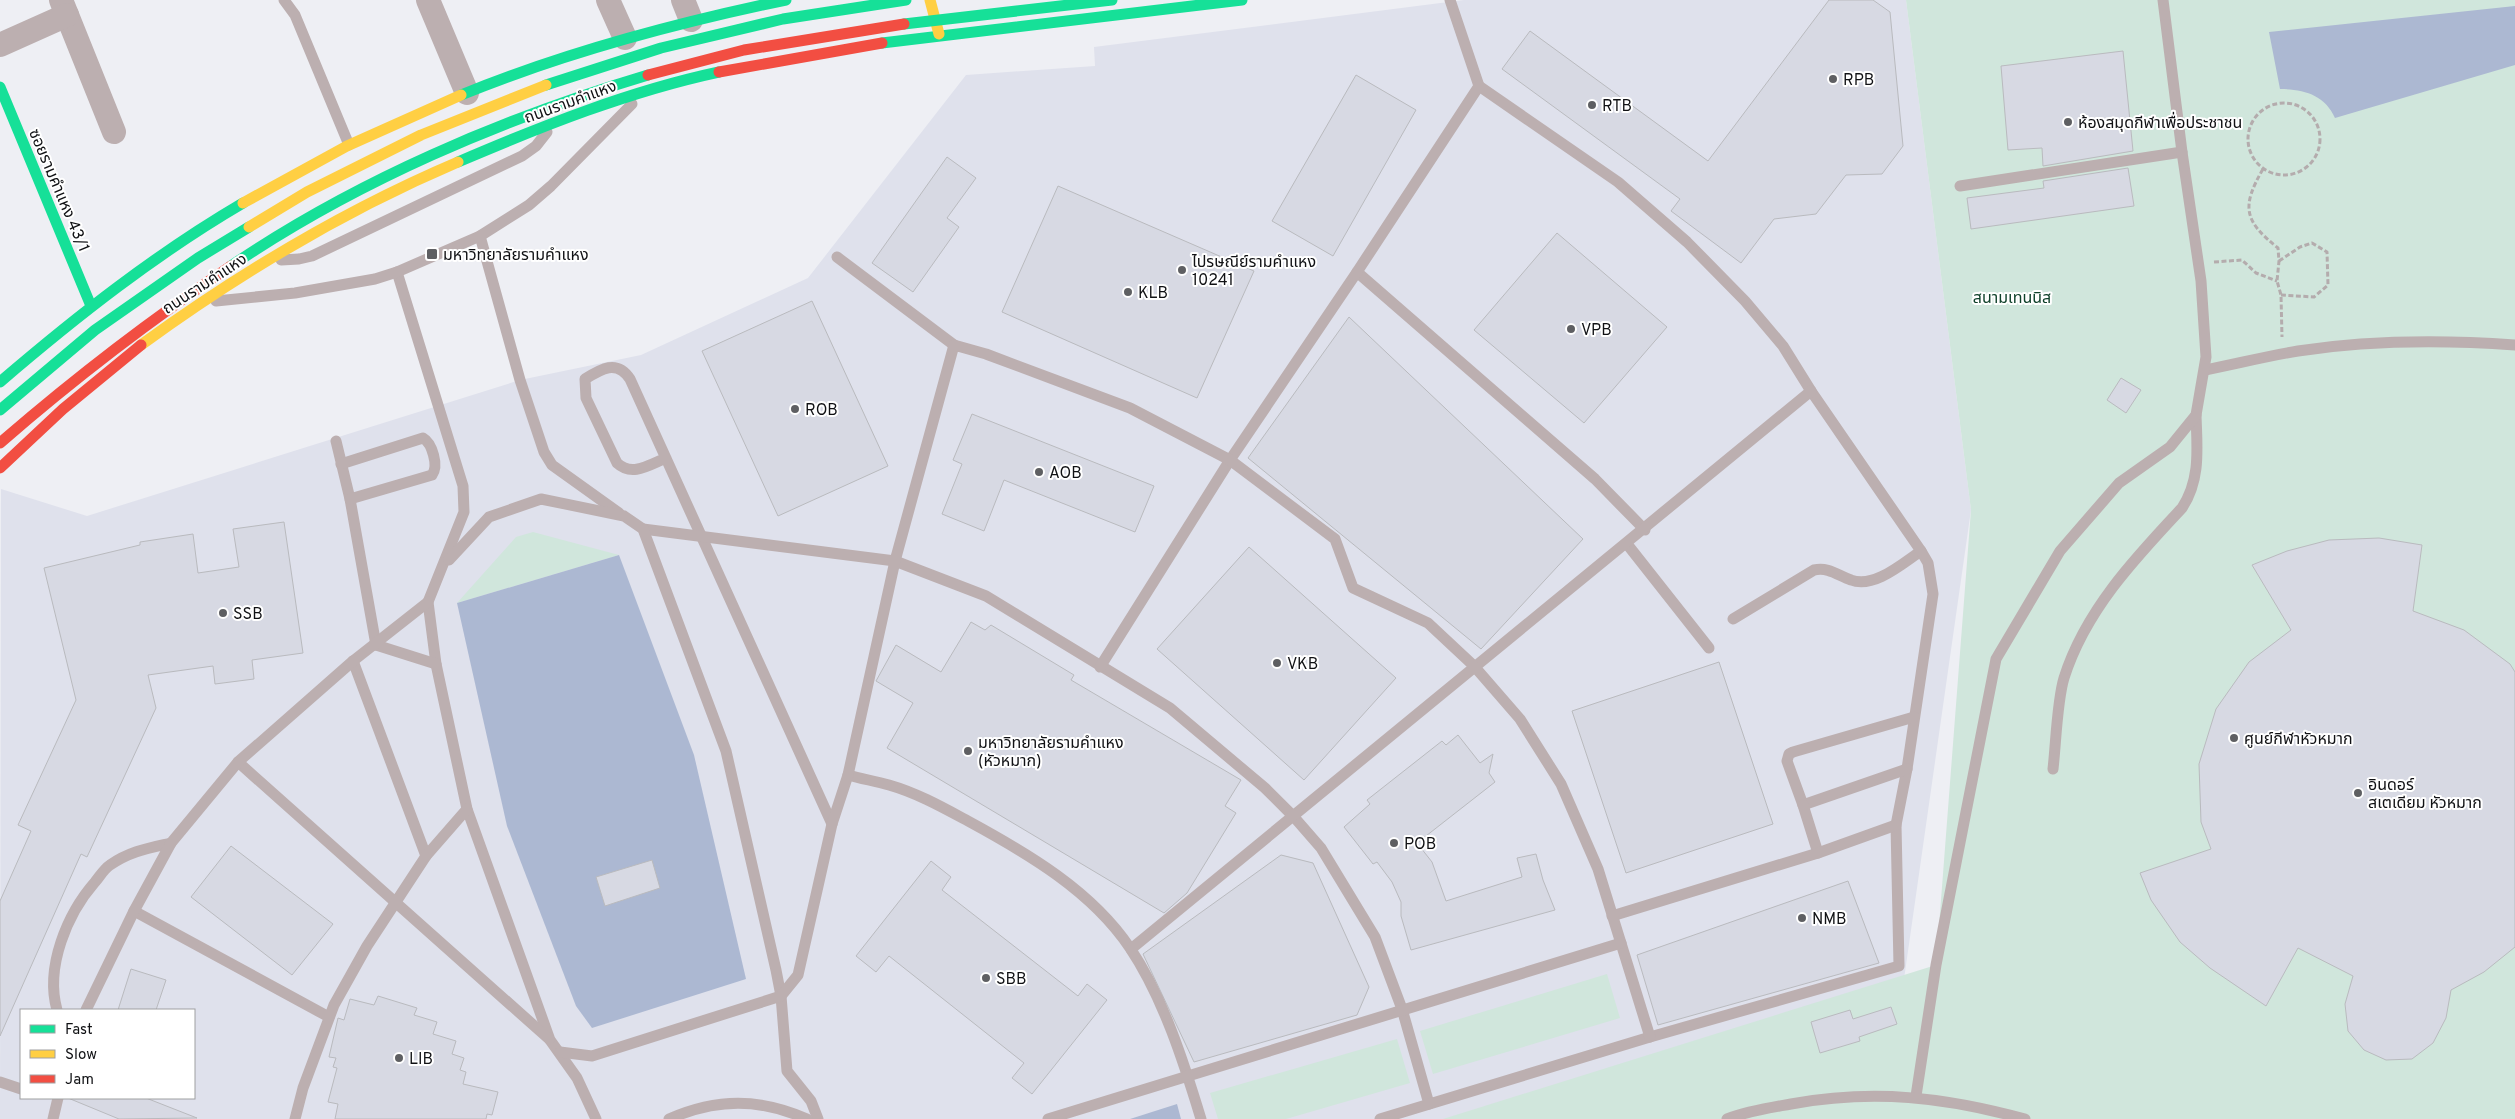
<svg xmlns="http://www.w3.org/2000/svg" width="2515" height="1119" font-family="Overpass,'Noto Sans Thai',sans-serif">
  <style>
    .built { fill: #dfe1ec; fill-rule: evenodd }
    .green { fill: #d0e6dc }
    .water { fill: #acb8d2 }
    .building { fill: #d7d9e3; stroke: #b9babe }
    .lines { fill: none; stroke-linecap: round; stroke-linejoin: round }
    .path { stroke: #b4acad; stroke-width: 3; stroke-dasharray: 5 2.5; stroke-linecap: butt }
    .lane { stroke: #bcafb0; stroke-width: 11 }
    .street { stroke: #bcafb0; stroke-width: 24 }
    .fast { stroke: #16e098; stroke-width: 11 }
    .slow { stroke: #ffcf43; stroke-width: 11 }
    .jam { stroke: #f24e42; stroke-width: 11 }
    .fast-bridge { stroke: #16e098; stroke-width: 11 }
    .slow-bridge { stroke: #ffcf43; stroke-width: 11 }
    .jam-bridge { stroke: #f24e42; stroke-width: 11 }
    .poi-dot { fill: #5e5f62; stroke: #fff; stroke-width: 2 }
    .labels { text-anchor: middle; stroke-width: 4; stroke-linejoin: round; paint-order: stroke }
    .poi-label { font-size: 16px; fill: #101114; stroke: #fff; text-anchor: start }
    .street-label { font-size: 16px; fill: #101114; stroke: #fff }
    .park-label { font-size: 16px; fill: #0f412a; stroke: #fff }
  </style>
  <rect width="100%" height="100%" fill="#eeeff4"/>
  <!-- built -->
  <path class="built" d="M1464,0H1906L1971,510L1903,986L1454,1119H0L1,489L87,516L520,380L641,355L808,278L966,75L1095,66L1094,47ZM21,1010H194V1098H21Z"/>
  <!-- green -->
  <g class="green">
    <polygon points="1906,0 2515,0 2515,1119 1443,1119 1936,965 1971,510"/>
    <polygon points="533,532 619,555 457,603 516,537"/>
    <polygon points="1607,974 1620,1018 1433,1074 1420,1031"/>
    <polygon points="1397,1039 1410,1083 1286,1119 1218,1119 1210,1093"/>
  </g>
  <!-- water -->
  <g class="water">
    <path d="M2515,6V65L2335,118C2325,95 2304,89 2280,89L2269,32Z"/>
    <polygon points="619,555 694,755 746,979 592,1028 576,1006 507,826 457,603"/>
    <polygon points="1177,1104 1181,1119 1130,1119"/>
  </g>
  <!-- building -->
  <g class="building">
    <polygon points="1829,0 1873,0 1890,12 1903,146 1882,174 1846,175 1816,214 1774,219 1741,263 1671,211 1680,199 1502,69 1530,31 1708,161"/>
    <polygon points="2123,51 2133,151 2043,166 2042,148 2008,150 2001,66"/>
    <polygon points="1356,75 1416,110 1333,256 1272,221"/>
    <polygon points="947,157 976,178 947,218 959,227 913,292 872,263"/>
    <polygon points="2128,168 2134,206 1971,229 1967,198 2044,188 2043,181"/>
    <polygon points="1058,186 1254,271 1197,398 1002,312"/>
    <polygon points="1557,233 1667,327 1584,423 1474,330"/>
    <polygon points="812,301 888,466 778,516 702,351"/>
    <polygon points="1349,317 1583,539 1481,649 1248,458"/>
    <polygon points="2121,378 2141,390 2126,413 2107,400"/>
    <polygon points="972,414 1154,486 1135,532 1004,480 984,531 942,514 962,464 953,460"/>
    <polygon points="284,522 303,653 252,660 254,679 215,684 213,666 148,675 156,708 87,857 81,854 0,1036 0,901 31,831 18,825 76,700 44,568 140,545 140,542 193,534 198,573 239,567 233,529"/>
    <polygon points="2379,538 2422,545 2413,611 2464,630 2510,664 2515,672 2515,947 2484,972 2451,990 2446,1018 2433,1043 2412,1059 2386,1060 2364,1050 2348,1031 2345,1004 2353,976 2298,948 2266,1006 2210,968 2180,942 2151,900 2140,873 2211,849 2201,822 2199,764 2216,709 2249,662 2291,630 2252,565 2287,551 2329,540"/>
    <polygon points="1249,547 1396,678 1304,780 1157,649"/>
    <polygon points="971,622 985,630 991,625 1074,675 1071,680 1241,780 1225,806 1236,813 1187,893 1164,913 887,748 913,703 876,681 896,645 941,672"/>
    <polygon points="1719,662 1773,824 1626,873 1572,711"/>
    <polygon points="1458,735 1480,763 1493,754 1489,773 1495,782 1417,843 1432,862 1446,901 1522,877 1517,858 1536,854 1543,880 1555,910 1411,950 1401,916 1401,902 1392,882 1377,862 1373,864 1344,827 1370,804 1367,800 1442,741 1446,745"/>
    <polygon points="231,846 333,924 292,975 191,897"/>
    <polygon points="1281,855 1313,863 1369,987 1357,1015 1194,1062 1143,954"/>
    <polygon points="652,860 660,888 605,906 596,877"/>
    <polygon points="931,861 951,877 942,890 1078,996 1087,984 1107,1000 1032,1094 1012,1078 1024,1063 889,956 876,972 856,956"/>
    <polygon points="1848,881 1879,963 1658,1025 1637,955"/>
    <polygon points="131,969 166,980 156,1010 118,1010"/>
    <polygon points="378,996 417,1008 414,1015 437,1022 433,1034 456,1041 452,1054 464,1058 460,1070 466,1072 463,1084 498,1092 492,1115 487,1114 486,1119 335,1119 338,1104 328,1102 337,1068 333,1067 336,1058 329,1057 338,1018 344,1020 350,999 374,1005"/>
    <polygon points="1891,1007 1897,1024 1859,1037 1860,1041 1820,1053 1811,1022 1850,1010 1853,1019"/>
    <polygon points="68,1098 146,1098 197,1118 119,1119"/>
  </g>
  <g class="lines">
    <!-- path -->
    <g class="path">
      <circle cx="2284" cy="139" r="36"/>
      <path d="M2263,169C2241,207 2244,221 2278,248L2279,261L2277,281L2281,295L2282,337"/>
      <polyline points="2279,261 2300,247 2312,243 2327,252 2328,285 2314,297 2281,295"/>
      <polyline points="2214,262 2242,260 2256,273 2277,281"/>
    </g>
    <!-- lane -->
    <g class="lane">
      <polyline points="284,0 295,15 349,145"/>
      <polyline points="1450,0 1479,86"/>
      <polyline points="1960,186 2182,152"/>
      <polyline points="480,236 520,380 544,452 552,465 619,513"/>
      <polyline points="837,257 954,345"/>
      <polyline points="281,260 299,259 312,256 522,156 536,146 547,132"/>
      <polyline points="397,272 463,486 464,512 428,602 436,664 467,809 550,1040 577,1078 596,1119"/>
      <polyline points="1357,272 1595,479 1645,530"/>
      <polyline points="216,301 295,293 375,279 397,272 480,236 529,205 551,186 632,104"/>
      <path d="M2205,370C2236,364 2267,356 2298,351C2370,340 2443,340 2515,345"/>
      <polyline points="336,441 350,499 376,645"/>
      <path d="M666,458C649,465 632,477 617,463L586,398L585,379C601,369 617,359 630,379L832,824"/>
      <path d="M341,464L423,438C432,443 439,466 432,475L350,499"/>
      <polyline points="643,529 895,561 986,596 1170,708 1265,788 1294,817 1321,848 1375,937 1402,1009 1429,1104"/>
      <polyline points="1627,544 1709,648"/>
      <polyline points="449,560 489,517 541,499 624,516 643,529 726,751 776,970 781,996 787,1071 811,1101 818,1119"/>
      <path d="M1733,619L1814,570C1829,567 1837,575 1851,580C1874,589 1903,563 1921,551"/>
      <polyline points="376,645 436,664"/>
      <polyline points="353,661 426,856"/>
      <polyline points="1100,667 1230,460 1357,272 1479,86 1618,182 1687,242 1745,301 1783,346 1811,391 1921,551 1928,563 1933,594 1907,769 1896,825 1899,966 1650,1037 1380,1119"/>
      <polyline points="238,762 549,1039"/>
      <polyline points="1907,769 1803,805 1787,761 1789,754 1793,752 1914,717"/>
      <path d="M2053,769C2056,743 2057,701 2064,678C2085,611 2135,558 2182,508C2201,479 2197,448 2196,415"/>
      <path d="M848,775C862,779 875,781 889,785C917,793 942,807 968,821C1027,853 1092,891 1130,948C1163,997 1184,1063 1201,1119"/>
      <polyline points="1803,805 1818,853"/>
      <polyline points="134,911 329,1017"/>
      <polyline points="1612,916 1818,853 1896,825"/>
      <polyline points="1131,949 1811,391"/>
      <path d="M57,1010C45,967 67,914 95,882C100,876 104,869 110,865C130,851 149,848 171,843"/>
      <polyline points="86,1010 134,911 171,843 238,762 353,661 428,602"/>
      <polyline points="560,1052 592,1056 781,996 798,975 832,824 848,775 895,561 954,345 986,354 1130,408 1230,460 1335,539 1353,588 1428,623 1474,666 1520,719 1561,784 1598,869 1650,1037"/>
      <polyline points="0,1082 21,1089"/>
      <polyline points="1916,1096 1936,965 1996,659 2060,551 2119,483 2170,447 2196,415 2206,357 2201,281 2182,152 2163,0"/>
      <polyline points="53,1119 58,1098"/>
      <polyline points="295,1119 303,1088 334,1005 367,946 426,856 467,809"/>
      <path d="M669,1119C717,1098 759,1098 807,1119"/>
      <polyline points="1048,1119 1621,943"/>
      <path d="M1727,1119C1748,1111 1769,1108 1791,1104C1874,1089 1944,1097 2025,1119"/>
    </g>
    <!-- street -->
    <g class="street">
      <polyline points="61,0 114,132"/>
      <polyline points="428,0 467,93"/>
      <polyline points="608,0 625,38"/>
      <polyline points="683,0 691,20"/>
      <polyline points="0,45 67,15"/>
    </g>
    <!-- fast -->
    <g class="fast">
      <polyline points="882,43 1242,0"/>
      <polyline points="0,87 91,306"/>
      <path d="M461,95C566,52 675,23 786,0"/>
      <path d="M458,162C542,126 630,91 719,72"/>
      <path d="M0,382C77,316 156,254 243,203"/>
    </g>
    <!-- slow -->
    <g class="slow">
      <polyline points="930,0 939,34"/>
      <polyline points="243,203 347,146 461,95"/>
      <path d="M141,345C240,273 345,210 458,162"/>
    </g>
    <!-- jam -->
    <g class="jam">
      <polyline points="719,72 882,43"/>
      <polyline points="0,468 63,409 141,345"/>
    </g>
    <!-- fast-bridge -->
    <g class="fast-bridge">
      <polyline points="904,24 1112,0"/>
      <polyline points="546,85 661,48 783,19 906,0"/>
      <path d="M231,266C356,181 504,118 648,75"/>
      <polyline points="0,410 95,330 198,258 249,227"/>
    </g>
    <!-- slow-bridge -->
    <polyline class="slow-bridge" points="249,227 307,192 421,135 546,85"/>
    <!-- jam-bridge -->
    <g class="jam-bridge">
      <polyline points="648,75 744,50 904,24"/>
      <path d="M0,443C75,378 149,321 231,266"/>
    </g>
  </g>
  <!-- markers -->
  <g class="poi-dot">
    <circle cx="1833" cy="79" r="5"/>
    <circle cx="1592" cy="105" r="5"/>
    <circle cx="2068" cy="122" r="5"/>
    <rect x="426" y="248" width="12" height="12" rx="2.5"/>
    <circle cx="1182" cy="270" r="5"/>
    <circle cx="1128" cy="292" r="5"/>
    <circle cx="1571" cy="329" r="5"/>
    <circle cx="795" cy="409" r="5"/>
    <circle cx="1039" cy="472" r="5"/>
    <circle cx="223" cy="613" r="5"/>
    <circle cx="1277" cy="663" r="5"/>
    <circle cx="2234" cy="738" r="5"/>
    <circle cx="968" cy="751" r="5"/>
    <circle cx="2358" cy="793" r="5"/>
    <circle cx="1394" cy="843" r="5"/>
    <circle cx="1802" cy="918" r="5"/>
    <circle cx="986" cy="978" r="5"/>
    <circle cx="399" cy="1058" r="5"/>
  </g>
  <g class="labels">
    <!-- poi labels -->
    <g class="poi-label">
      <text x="1843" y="85">RPB</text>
      <text x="1602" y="111">RTB</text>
      <text x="2078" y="128">ห้องสมุดกีฬาเพื่อประชาชน</text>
      <text x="443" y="260">มหาวิทยาลัยรามคำแหง</text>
      <text x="1192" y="267">ไปรษณีย์รามคำแหง<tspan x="1192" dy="18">10241</tspan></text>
      <text x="1138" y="298">KLB</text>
      <text x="1581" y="335">VPB</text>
      <text x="805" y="415">ROB</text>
      <text x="1049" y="478">AOB</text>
      <text x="233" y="619">SSB</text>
      <text x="1287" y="669">VKB</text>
      <text x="2244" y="744">ศูนย์กีฬาหัวหมาก</text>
      <text x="978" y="748">มหาวิทยาลัยรามคำแหง<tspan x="978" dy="18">(หัวหมาก)</tspan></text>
      <text x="2368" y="790">อินดอร์<tspan x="2368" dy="18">สเตเดียม หัวหมาก</tspan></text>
      <text x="1404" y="849">POB</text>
      <text x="1812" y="924">NMB</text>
      <text x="996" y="984">SBB</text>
      <text x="409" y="1064">LIB</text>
    </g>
    <!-- street labels -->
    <g class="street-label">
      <text transform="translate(570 101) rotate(-20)" y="6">ถนนรามคำแหง</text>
      <text transform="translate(60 190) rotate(67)" y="6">ซอยรามคำแหง 43/1</text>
      <text transform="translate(204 283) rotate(-33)" y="6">ถนนรามคำแหง</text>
    </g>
    <!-- park labels -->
    <g class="park-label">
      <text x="2012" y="303">สนามเทนนิส</text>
    </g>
  </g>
  <!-- legend -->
  <rect x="20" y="1009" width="175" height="90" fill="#ffffff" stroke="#9fa0a1"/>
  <rect x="30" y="1025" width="25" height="8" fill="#16e098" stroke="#9fa0a1"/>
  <text x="65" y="1034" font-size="15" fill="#101114">Fast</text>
  <rect x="30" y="1050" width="25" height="8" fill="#ffcf43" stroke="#9fa0a1"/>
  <text x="65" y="1059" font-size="15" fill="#101114">Slow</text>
  <rect x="30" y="1075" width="25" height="8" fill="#f24e42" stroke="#9fa0a1"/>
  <text x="65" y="1084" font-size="15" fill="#101114">Jam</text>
</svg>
